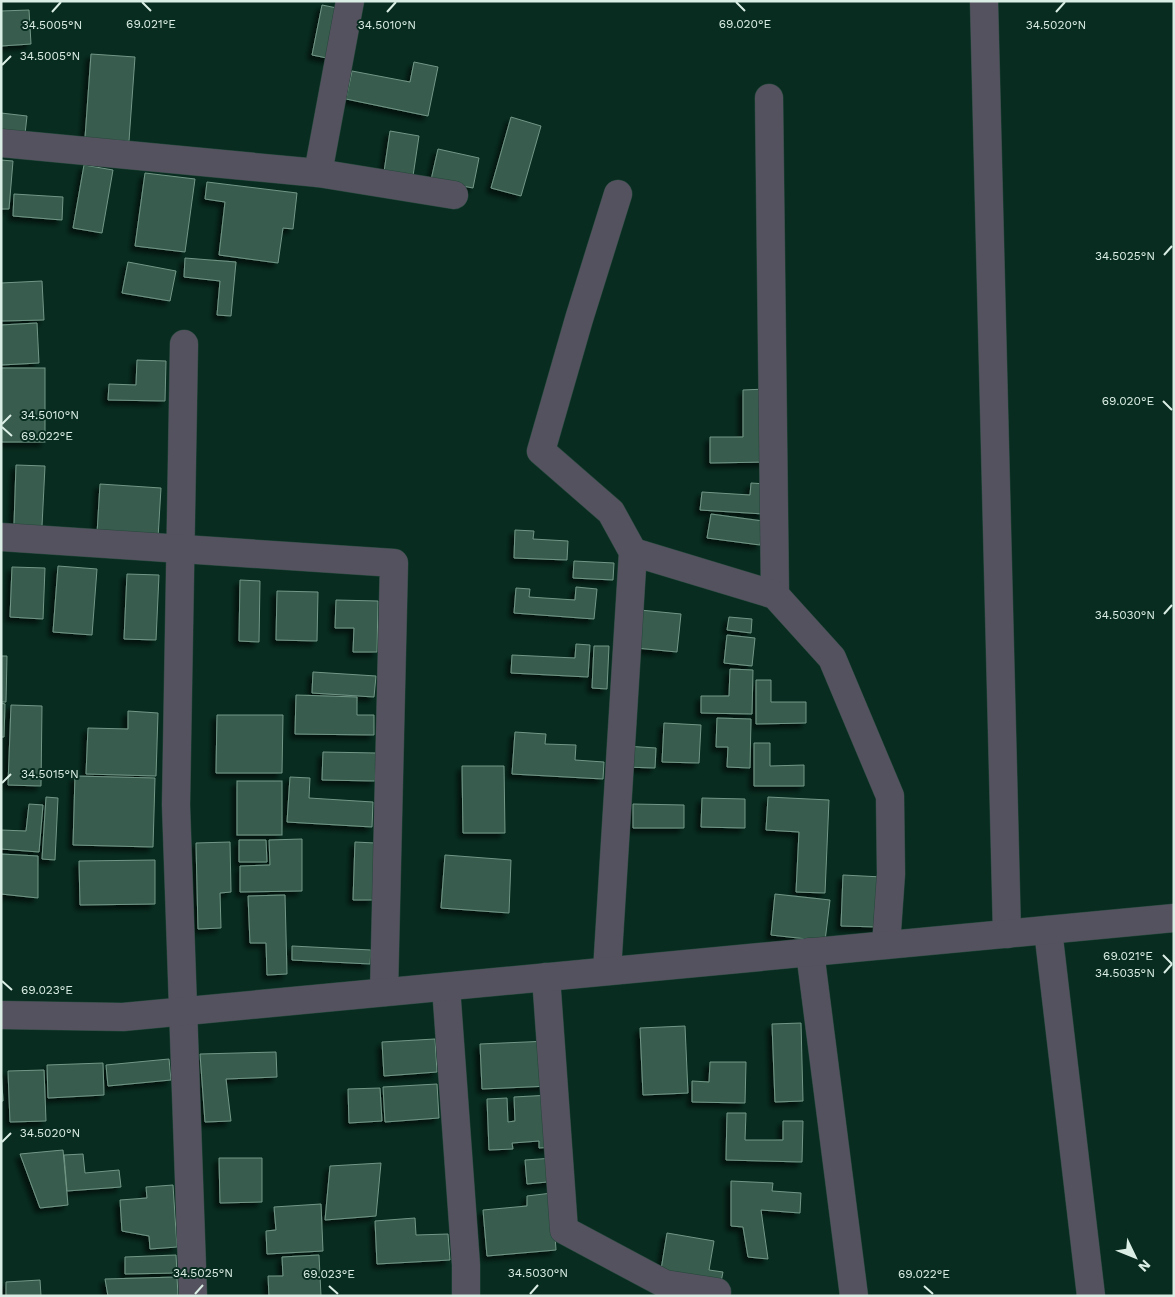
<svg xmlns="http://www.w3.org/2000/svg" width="1175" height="1297" font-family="'Work Sans',sans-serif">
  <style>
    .building { fill: #385c4d; stroke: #729787; filter: url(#shadow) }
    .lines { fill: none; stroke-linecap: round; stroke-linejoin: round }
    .minor-casing { stroke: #26483c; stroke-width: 29 }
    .tertiary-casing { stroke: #26483c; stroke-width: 29 }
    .minor { stroke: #55525f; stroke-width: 28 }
    .tertiary { stroke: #55525f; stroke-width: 28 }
    .ticks { fill: none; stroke: #dbeee5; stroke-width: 2 }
    .ticks-label { font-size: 12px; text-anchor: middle; fill: #dbeee5; stroke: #082d20; stroke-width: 4; stroke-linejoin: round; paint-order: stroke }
  </style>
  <defs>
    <filter id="shadow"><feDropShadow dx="-4.5" dy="4.5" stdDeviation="2.5" flood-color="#0009"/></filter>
  </defs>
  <rect width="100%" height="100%" fill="#082d20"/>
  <!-- building -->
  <g class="building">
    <polygon points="322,5 342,9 332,59 312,55"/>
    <polygon points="29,10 31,44 1,46 1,11"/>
    <polygon points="91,54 135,57 129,141 85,138"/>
    <polygon points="414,62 438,67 428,116 346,99 352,71 410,82"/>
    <polygon points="1,113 27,116 25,134 1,131"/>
    <polygon points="511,117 541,126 521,196 491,188"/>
    <polygon points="390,131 419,136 413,176 384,172"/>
    <polygon points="438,149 479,158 473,188 431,180"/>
    <polygon points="1,160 13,161 9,209 1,209"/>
    <polygon points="84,165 113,170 102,233 73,228"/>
    <polygon points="145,173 195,179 185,252 135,246"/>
    <polygon points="207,182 297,193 293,229 283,228 278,263 219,255 225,202 205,199"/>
    <polygon points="14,194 63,197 62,220 13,216"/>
    <polygon points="185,258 236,262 231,316 217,315 220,281 184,277"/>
    <polygon points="128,262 176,271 170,301 122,293"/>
    <polygon points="42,281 44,320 1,321 1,283"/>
    <polygon points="37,323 39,363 1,365 1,325"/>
    <polygon points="137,360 166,361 165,401 108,400 109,384 136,385"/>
    <rect x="1" y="368" width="44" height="74"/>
    <polygon points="766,389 767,462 710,463 710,437 743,437 743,390"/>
    <polygon points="16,465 45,466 42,526 14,525"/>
    <polygon points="751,483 766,484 764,514 700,510 702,492 750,495"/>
    <polygon points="100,484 161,488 158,538 97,534"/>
    <polygon points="711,514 763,521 760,545 707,538"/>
    <polygon points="515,530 534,531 533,539 568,541 567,560 514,558"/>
    <polygon points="574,561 614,563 613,580 573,578"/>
    <polygon points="58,566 97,569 92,635 53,632"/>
    <polygon points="12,567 45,568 43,619 10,617"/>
    <polygon points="127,574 159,575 156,640 124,639"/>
    <polygon points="240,580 260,581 259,642 239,641"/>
    <polygon points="576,587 597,589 594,619 514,613 516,588 530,589 529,597 575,600"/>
    <polygon points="277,591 318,592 317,641 276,640"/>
    <polygon points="336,600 378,601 377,652 353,652 354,628 335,628"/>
    <polygon points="640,610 681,614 677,652 636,648"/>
    <polygon points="729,617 752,619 751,633 727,630"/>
    <polygon points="727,635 755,638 752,666 724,663"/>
    <polygon points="576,644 590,645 588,677 511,673 512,655 575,658"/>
    <polygon points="594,646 609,646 607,689 592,688"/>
    <polygon points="1,656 7,656 6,702 1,702"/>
    <polygon points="730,669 753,670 752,714 701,713 701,696 729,696"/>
    <polygon points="313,672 376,676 374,697 312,693"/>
    <polygon points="756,680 771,680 771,702 806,702 806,723 756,724"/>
    <polygon points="296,695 357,697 357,715 374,715 374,735 295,734"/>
    <polygon points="1,703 5,704 4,737 1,737"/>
    <polygon points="11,705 42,706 41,786 8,785"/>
    <polygon points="128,711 158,713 156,776 86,774 88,728 128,729"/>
    <polygon points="217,715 283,715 282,773 216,773"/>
    <polygon points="717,718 751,719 750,768 727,767 728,747 716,747"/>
    <polygon points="664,723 701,725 699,763 662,762"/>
    <polygon points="515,732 546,734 545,744 576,745 575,760 604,762 603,779 512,774"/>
    <polygon points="754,743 770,743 770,766 804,765 804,786 754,786"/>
    <polygon points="625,746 656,748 655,768 624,767"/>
    <polygon points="323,752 376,753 375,781 322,780"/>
    <polygon points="462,766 504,766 505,833 463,833"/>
    <polygon points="75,776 155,778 153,847 73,845"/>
    <polygon points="290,777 310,778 309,798 373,802 372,827 287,822"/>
    <rect x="237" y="781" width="45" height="54"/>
    <polygon points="46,797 58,798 55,860 42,859"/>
    <polygon points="768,797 829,800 825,893 796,892 799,832 766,830"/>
    <polygon points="702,798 745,799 745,828 701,827"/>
    <polygon points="29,804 43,805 39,852 1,849 1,830 26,831"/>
    <polygon points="633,804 684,805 684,828 633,828"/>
    <polygon points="302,839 302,891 240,892 240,866 270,865 269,840"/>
    <polygon points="239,840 266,840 267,862 239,862"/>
    <polygon points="230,842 231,892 220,893 221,928 198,929 196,843"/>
    <polygon points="355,842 375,843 373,900 353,900"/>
    <polygon points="1,854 38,856 38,898 1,894"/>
    <polygon points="445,855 511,860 509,913 441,908"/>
    <polygon points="155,860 155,904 80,905 79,861"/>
    <polygon points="843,875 882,877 879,927 841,926"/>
    <polygon points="775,894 830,900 825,941 771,935"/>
    <polygon points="285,895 287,974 267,975 266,943 250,943 248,896"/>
    <polygon points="292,946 371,950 370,964 292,960"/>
    <polygon points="801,1023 803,1101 775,1102 772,1024"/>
    <polygon points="685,1026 688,1093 643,1095 640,1028"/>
    <polygon points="435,1039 437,1072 384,1076 382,1042"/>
    <polygon points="549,1041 550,1086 482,1089 480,1044"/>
    <polygon points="276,1052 277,1077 226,1079 231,1121 205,1122 200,1054"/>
    <polygon points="169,1059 171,1080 108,1086 106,1065"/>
    <polygon points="710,1062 746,1062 745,1103 692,1102 692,1081 709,1082"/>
    <polygon points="103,1063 104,1095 48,1098 47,1065"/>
    <polygon points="1,1069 3,1101 1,1101"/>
    <polygon points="44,1070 46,1121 10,1122 8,1071"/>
    <polygon points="437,1084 439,1118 385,1122 383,1087"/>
    <polygon points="380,1088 382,1121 349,1123 348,1089"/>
    <polygon points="551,1095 553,1147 539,1148 539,1141 512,1143 513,1149 489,1150 487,1099 507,1098 508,1122 515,1121 514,1097"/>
    <polygon points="727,1113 746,1113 745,1140 783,1140 783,1121 803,1121 802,1162 726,1160"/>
    <polygon points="63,1150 68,1205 40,1208 20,1154"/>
    <polygon points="83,1154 85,1173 119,1170 121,1187 67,1191 64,1155"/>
    <polygon points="219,1158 262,1158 262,1202 220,1203"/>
    <polygon points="554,1158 557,1181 527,1184 525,1160"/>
    <polygon points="381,1163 376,1216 325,1220 330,1166"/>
    <polygon points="731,1181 773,1183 772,1191 801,1193 800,1213 761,1210 768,1259 748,1257 743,1227 731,1226"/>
    <polygon points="173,1185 177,1247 150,1249 149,1236 122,1231 120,1200 147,1198 146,1187"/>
    <polygon points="552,1193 556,1250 487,1256 483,1210 527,1206 527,1196"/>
    <polygon points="321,1204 323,1251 267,1254 266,1231 276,1230 274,1207"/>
    <polygon points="415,1218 416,1235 448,1234 450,1260 377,1264 375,1221"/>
    <polygon points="667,1233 714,1241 709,1270 723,1272 720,1287 660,1276"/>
    <polygon points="176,1255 177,1273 125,1274 125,1257"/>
    <polygon points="319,1255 321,1296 269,1296 268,1276 283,1276 282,1257"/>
    <polygon points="177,1277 178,1296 108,1296 105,1279"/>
    <polygon points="40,1280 41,1296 6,1296 6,1282"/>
  </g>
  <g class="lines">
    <!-- minor casing -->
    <g class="minor-casing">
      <g id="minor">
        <polyline points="984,1 1007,934"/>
        <polyline points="769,98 775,595"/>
        <polyline points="1,143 318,173 454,195"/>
        <polyline points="318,173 350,1"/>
        <polyline points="184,344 176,805 193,1296"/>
        <polyline points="1,537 394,563 384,992"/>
        <polyline points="633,552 775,595 832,658 890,796 891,874 886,945"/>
        <polyline points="1048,930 1091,1296"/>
        <polyline points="810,952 854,1296"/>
        <polyline points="607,971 633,552 611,512 541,451 579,319 618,194"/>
        <polyline points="546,977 564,1230 665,1284 717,1292"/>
        <polyline points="446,987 466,1265 466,1296"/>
      </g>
    </g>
    <!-- tertiary casing -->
    <g class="tertiary-casing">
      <polyline id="tertiary" points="1,1015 123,1017 1174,918"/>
    </g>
    <!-- minor -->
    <use href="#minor" class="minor"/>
    <!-- tertiary -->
    <use href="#tertiary" class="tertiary"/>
  </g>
  <!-- ticks -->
  <path class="ticks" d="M142,2L151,11M736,2L745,11M52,12L61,2M387,12L396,2M1056,12L1065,2M2,65L11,56M1164,255L1172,246M1163,401L1172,410M2,424L11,415M2,427L12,436M1164,614L1172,605M2,783L11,774M1163,955L1172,964M1164,973L1172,964M2,981L12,990M2,1142L11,1133M329,1286L338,1294M924,1286L933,1294M195,1294L203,1285M530,1294L538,1285"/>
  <g class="ticks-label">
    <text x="151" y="28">69.021°E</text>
    <text x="745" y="28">69.020°E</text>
    <text x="52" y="29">34.5005°N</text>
    <text x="387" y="29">34.5010°N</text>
    <text x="1056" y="29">34.5020°N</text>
    <text x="50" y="60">34.5005°N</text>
    <text x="1125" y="260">34.5025°N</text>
    <text x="1128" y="405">69.020°E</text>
    <text x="50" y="419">34.5010°N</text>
    <text x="47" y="440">69.022°E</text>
    <text x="1125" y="619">34.5030°N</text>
    <text x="50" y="778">34.5015°N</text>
    <text x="1128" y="960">69.021°E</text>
    <text x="1125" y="977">34.5035°N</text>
    <text x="47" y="994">69.023°E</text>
    <text x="50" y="1137">34.5020°N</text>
    <text x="203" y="1277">34.5025°N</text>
    <text x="538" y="1277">34.5030°N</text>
    <text x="329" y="1278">69.023°E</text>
    <text x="924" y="1278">69.022°E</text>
  </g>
  <!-- border -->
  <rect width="1175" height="1297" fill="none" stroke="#dbeee5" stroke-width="5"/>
  <!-- north arrow -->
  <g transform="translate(1135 1257) rotate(133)" stroke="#082d20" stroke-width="4" paint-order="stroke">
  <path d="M0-4L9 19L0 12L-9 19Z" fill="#dbeee5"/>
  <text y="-8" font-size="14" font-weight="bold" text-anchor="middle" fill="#dbeee5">N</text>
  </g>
</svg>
